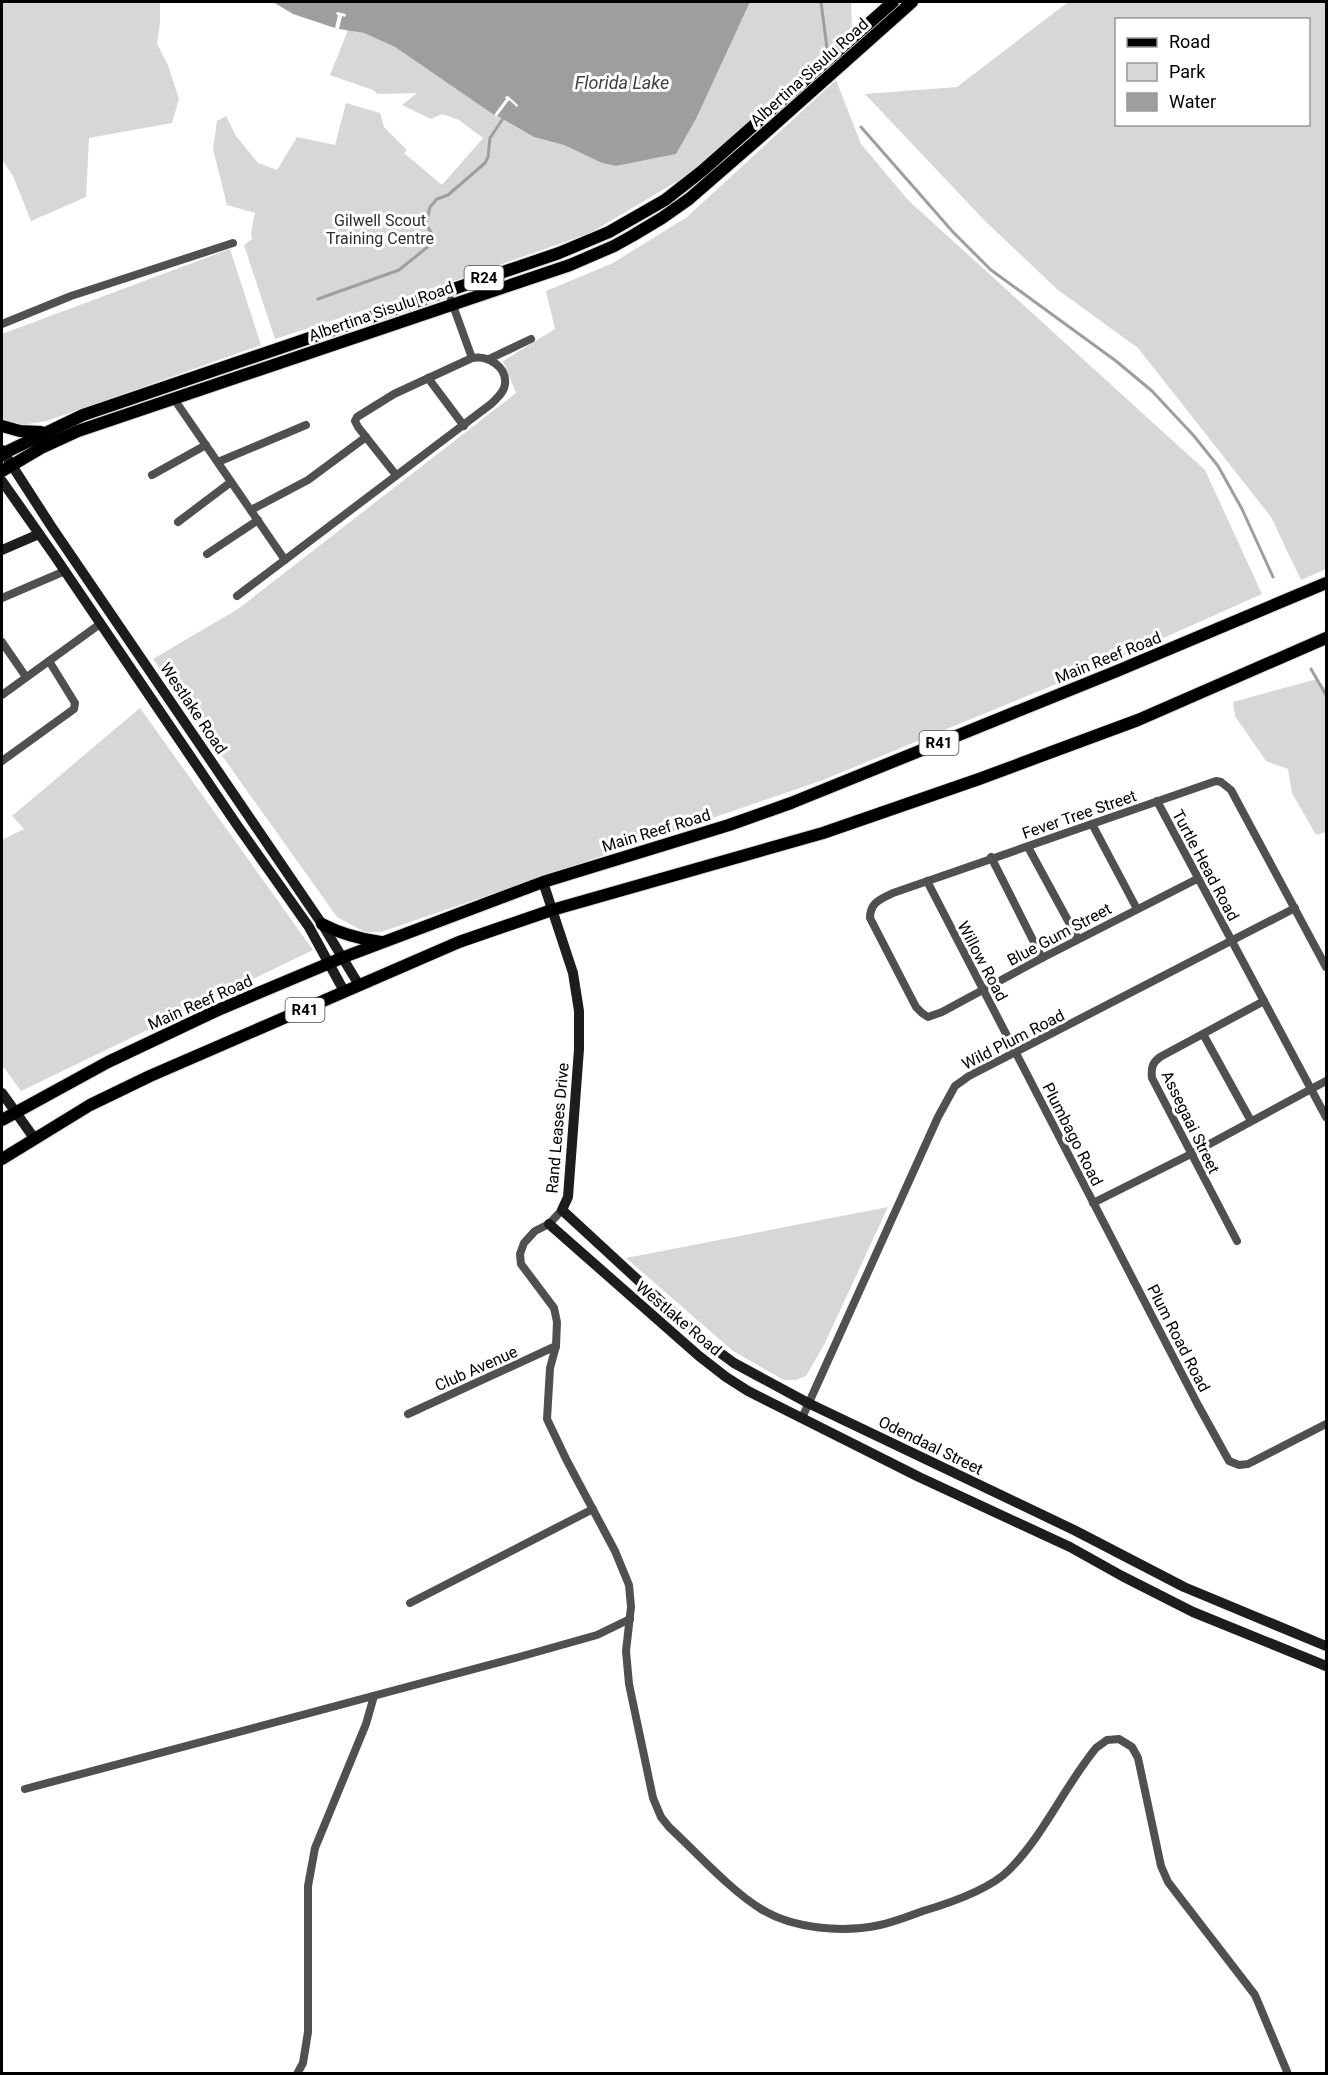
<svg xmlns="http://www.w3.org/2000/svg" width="1328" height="2075" font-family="Roboto,sans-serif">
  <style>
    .green { fill: #d7d7d7; fill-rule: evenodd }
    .water { fill: #9e9e9e }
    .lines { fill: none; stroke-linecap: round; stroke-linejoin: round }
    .stream { stroke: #9e9e9e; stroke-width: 3 }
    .primary-casing { stroke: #dbdbdb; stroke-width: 14 }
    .street { stroke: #505050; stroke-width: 8 }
    .secondary { stroke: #1d1d1d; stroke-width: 10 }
    .primary { stroke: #000; stroke-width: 12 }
    .labels { text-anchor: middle; stroke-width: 6; stroke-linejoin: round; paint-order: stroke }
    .shield { fill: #fff; stroke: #4c4c4c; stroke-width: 1.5 }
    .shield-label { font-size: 15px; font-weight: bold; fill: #000 }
    .street-label { font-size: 16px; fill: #000; stroke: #fff }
    .park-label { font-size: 16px; fill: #2e2e2e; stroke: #fff }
    .water-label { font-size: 18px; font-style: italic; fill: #3f3f3f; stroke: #fff }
  </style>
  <rect width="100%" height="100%" fill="#fff"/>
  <!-- green -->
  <g class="green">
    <polygon points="2,2 160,2 160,22 157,44 168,65 179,99 172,123 89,138 86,197 31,221 13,176 2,160"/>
    <polygon points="750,2 851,2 852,27 824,51 693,172 590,233 451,282 275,339 244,245 252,239 251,232 255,213 227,205 213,149 217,121 226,116 236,136 258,163 277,170 297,137 335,145 346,103 380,113 384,127 407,150 404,153 442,185 483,138 459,120 442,114 431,119 402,105 417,93 378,94 373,90 330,75 348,30 364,33 395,47 494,115 534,137 564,145 602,163 616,166 676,154 696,119"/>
    <path d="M1068,2H1326V569L1301,580L1271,517L1138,348L1058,290L985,221L865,94L957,87ZM1116,20H1308V124H1116Z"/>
    <polygon points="836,80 861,144 909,201 1205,470 1262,594 1105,664 823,780 381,932 365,932 337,917 153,659 238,609 516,393 503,361 555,329 546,291 613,263 687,217"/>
    <polygon points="230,249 261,345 47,421 15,426 2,418 2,334"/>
    <polygon points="1317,679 1326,689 1326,832 1316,835 1292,793 1288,769 1266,761 1235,716 1233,702"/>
    <polygon points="140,708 313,950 21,1091 2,1065 2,840 24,829 12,816"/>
    <polygon points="888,1207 824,1345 806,1376 796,1380 784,1380 733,1351 626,1258"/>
  </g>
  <!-- water -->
  <polygon class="water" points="273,2 750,2 696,119 676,154 616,166 602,163 564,145 534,137 497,116 509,100 517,107 518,105 508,96 505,97 506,99 494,115 395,47 364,33 339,29 342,16 345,17 346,14 337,12 336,14 338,15 335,28 293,14"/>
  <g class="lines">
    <!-- stream -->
    <g class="stream">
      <polyline points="821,2 827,48"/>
      <polyline points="861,127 953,232 991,270 1116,361 1152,391 1194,436 1218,466 1242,509 1273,577"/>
      <polyline points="318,299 399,270 430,245 432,234 426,224 430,207 437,199 448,195 485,163 488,157 490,138 502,120"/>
      <polyline points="1311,669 1326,695"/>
    </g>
    <!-- primary casing -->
    <g class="primary-casing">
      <g id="primary">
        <polyline points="2,426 20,431 41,432"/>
        <polyline points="2,454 83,415 559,253 609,232 665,200 702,171 893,2"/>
        <polyline points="2,471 41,448 78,431 570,265 614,246 632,236 662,218 689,199 765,133 912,2"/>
        <path d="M322,924C341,934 360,939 381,942"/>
        <polyline points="2,1120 108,1062 218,1010 344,957 543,882 729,825 791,803 1117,671 1326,583"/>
        <polyline points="2,1159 90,1105 150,1076 459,942 552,910 823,833 979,779 1138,720 1326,638"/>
      </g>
    </g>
    <!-- street -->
    <g class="street">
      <polyline points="451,300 472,358"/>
      <polyline points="2,324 71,296 233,243"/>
      <polyline points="489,359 531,339"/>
      <polyline points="428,378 464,426"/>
      <polyline points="174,399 285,560"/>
      <polyline points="218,462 306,425"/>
      <polyline points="152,475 206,445"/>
      <polyline points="251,510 308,480 366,437"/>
      <polyline points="178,522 231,482"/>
      <polyline points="207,554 258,520"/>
      <path d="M237,596L491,404C496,399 504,393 505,384C507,366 487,355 472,358L394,394L357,417L355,421L358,427L396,475"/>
      <polyline points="2,598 65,571"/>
      <polyline points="2,642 26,677"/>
      <polyline points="2,695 100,624"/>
      <polyline points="2,761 74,709 75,703 49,661"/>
      <polyline points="1157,801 1326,1117"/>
      <polyline points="1092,824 1137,909"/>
      <polyline points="1028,847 1078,939"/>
      <polyline points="991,857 1042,958"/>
      <path d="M1199,878L1042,958L942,1012L928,1017L922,1013L916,1007L870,918C870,902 881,899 893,893L1216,781L1221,782L1231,790L1326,967"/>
      <polyline points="927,881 1198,1405 1229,1461 1239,1465 1248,1464 1326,1424"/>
      <polyline points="1203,1034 1251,1121"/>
      <polyline points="1093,1203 1191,1154 1326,1081"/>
      <path d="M562,1210L549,1224L535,1231L524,1243L520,1254L521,1264L554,1308L557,1322L556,1346L550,1368L547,1419L566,1459L615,1551L629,1585L631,1607L626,1651L629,1684L653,1798L661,1817L669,1827C696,1852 730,1890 761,1909C793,1929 843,1933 880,1925C894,1922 909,1916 923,1911C950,1903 989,1890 1009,1870C1044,1835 1064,1787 1096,1748L1107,1740L1119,1739L1132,1747L1138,1758L1161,1866L1168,1882L1255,1995L1288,2074"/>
      <path d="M1237,1241L1152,1078C1151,1068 1152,1063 1160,1057L1264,1001"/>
      <polyline points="408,1414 556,1346"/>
      <polyline points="802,1418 938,1117 955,1086 969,1076 1295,908"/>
      <polyline points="410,1603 593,1509"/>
      <polyline points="25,1789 519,1657 597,1635 630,1619"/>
      <polyline points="297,2074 303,2063 308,2032 308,1886 315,1848 366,1724 374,1696"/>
    </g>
    <!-- secondary -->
    <g class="secondary">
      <polyline points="2,450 51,526 322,924 359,985"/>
      <polyline points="2,481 54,555 237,825 309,927 344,991"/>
      <polyline points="2,550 39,534"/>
      <polyline points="543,882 573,973 579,1011 579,1049 568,1197 562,1210 678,1317 708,1344 734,1363 808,1403 1074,1530 1184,1587 1326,1646"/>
      <polyline points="2,1093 34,1138"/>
      <polyline points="549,1224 699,1356 726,1377 748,1391 919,1477 1070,1547 1122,1576 1193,1612 1326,1666"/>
    </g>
    <!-- primary -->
    <use href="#primary" class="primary"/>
  </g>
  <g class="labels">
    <!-- shield labels -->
    <g class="shield">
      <rect x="464.5" y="266" width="39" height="24" rx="4.5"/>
      <rect x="919.5" y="731" width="39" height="24" rx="4.5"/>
      <rect x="285.5" y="998" width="39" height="24" rx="4.5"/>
    </g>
    <g class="shield-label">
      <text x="484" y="283">R24</text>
      <text x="939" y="748">R41</text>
      <text x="305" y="1015">R41</text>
    </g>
    <!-- street labels -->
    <g class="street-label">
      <text transform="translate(809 72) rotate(-42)" y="6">Albertina Sisulu Road</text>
      <text transform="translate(381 311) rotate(-19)" y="6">Albertina Sisulu Road</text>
      <text transform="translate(1108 657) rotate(-22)" y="6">Main Reef Road</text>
      <text transform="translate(194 708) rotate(56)" y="6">Westlake Road</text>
      <text transform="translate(1079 814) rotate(-19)" y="6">Fever Tree Street</text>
      <text transform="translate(656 830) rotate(-17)" y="6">Main Reef Road</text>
      <text transform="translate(1206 865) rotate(62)" y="6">Turtle Head Road</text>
      <text transform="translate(1059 934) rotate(-28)" y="6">Blue Gum Street</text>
      <text transform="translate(983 961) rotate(62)" y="6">Willow Road</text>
      <text transform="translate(200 1002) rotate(-24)" y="6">Main Reef Road</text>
      <text transform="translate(1013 1039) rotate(-27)" y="6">Wild Plum Road</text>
      <text transform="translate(1191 1122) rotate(64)" y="6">Assegaai Street</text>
      <text transform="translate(557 1128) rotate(-85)" y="6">Rand Leases Drive</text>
      <text transform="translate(1073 1134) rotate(63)" y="6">Plumbago Road</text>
      <text transform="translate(679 1318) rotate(40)" y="6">Westlake Road</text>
      <text transform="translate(1179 1338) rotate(63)" y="6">Plum Road Road</text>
      <text transform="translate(476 1368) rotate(-24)" y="6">Club Avenue</text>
      <text transform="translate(931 1445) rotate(26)" y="6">Odendaal Street</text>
    </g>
    <!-- park labels -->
    <g class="park-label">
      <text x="380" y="226">Gilwell Scout<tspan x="380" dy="18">Training Centre</tspan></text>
    </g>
    <!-- water labels -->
    <g class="water-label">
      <text x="622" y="89">Florida Lake</text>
    </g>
  </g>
  <!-- border -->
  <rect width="1328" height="2075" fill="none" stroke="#000000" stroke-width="6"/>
  <!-- legend -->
  <rect x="1115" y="18" width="195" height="108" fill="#ffffff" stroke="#999999" stroke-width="1.5"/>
  <rect x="1127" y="38" width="30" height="9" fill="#000000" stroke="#999999" stroke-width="1.5"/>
  <text x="1169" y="48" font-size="18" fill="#000000">Road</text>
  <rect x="1127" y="63" width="30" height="18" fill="#d7d7d7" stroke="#999999" stroke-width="1.5"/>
  <text x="1169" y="78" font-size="18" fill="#000000">Park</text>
  <rect x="1127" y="93" width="30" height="18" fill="#9e9e9e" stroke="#999999" stroke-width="1.5"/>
  <text x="1169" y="108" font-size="18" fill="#000000">Water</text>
</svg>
